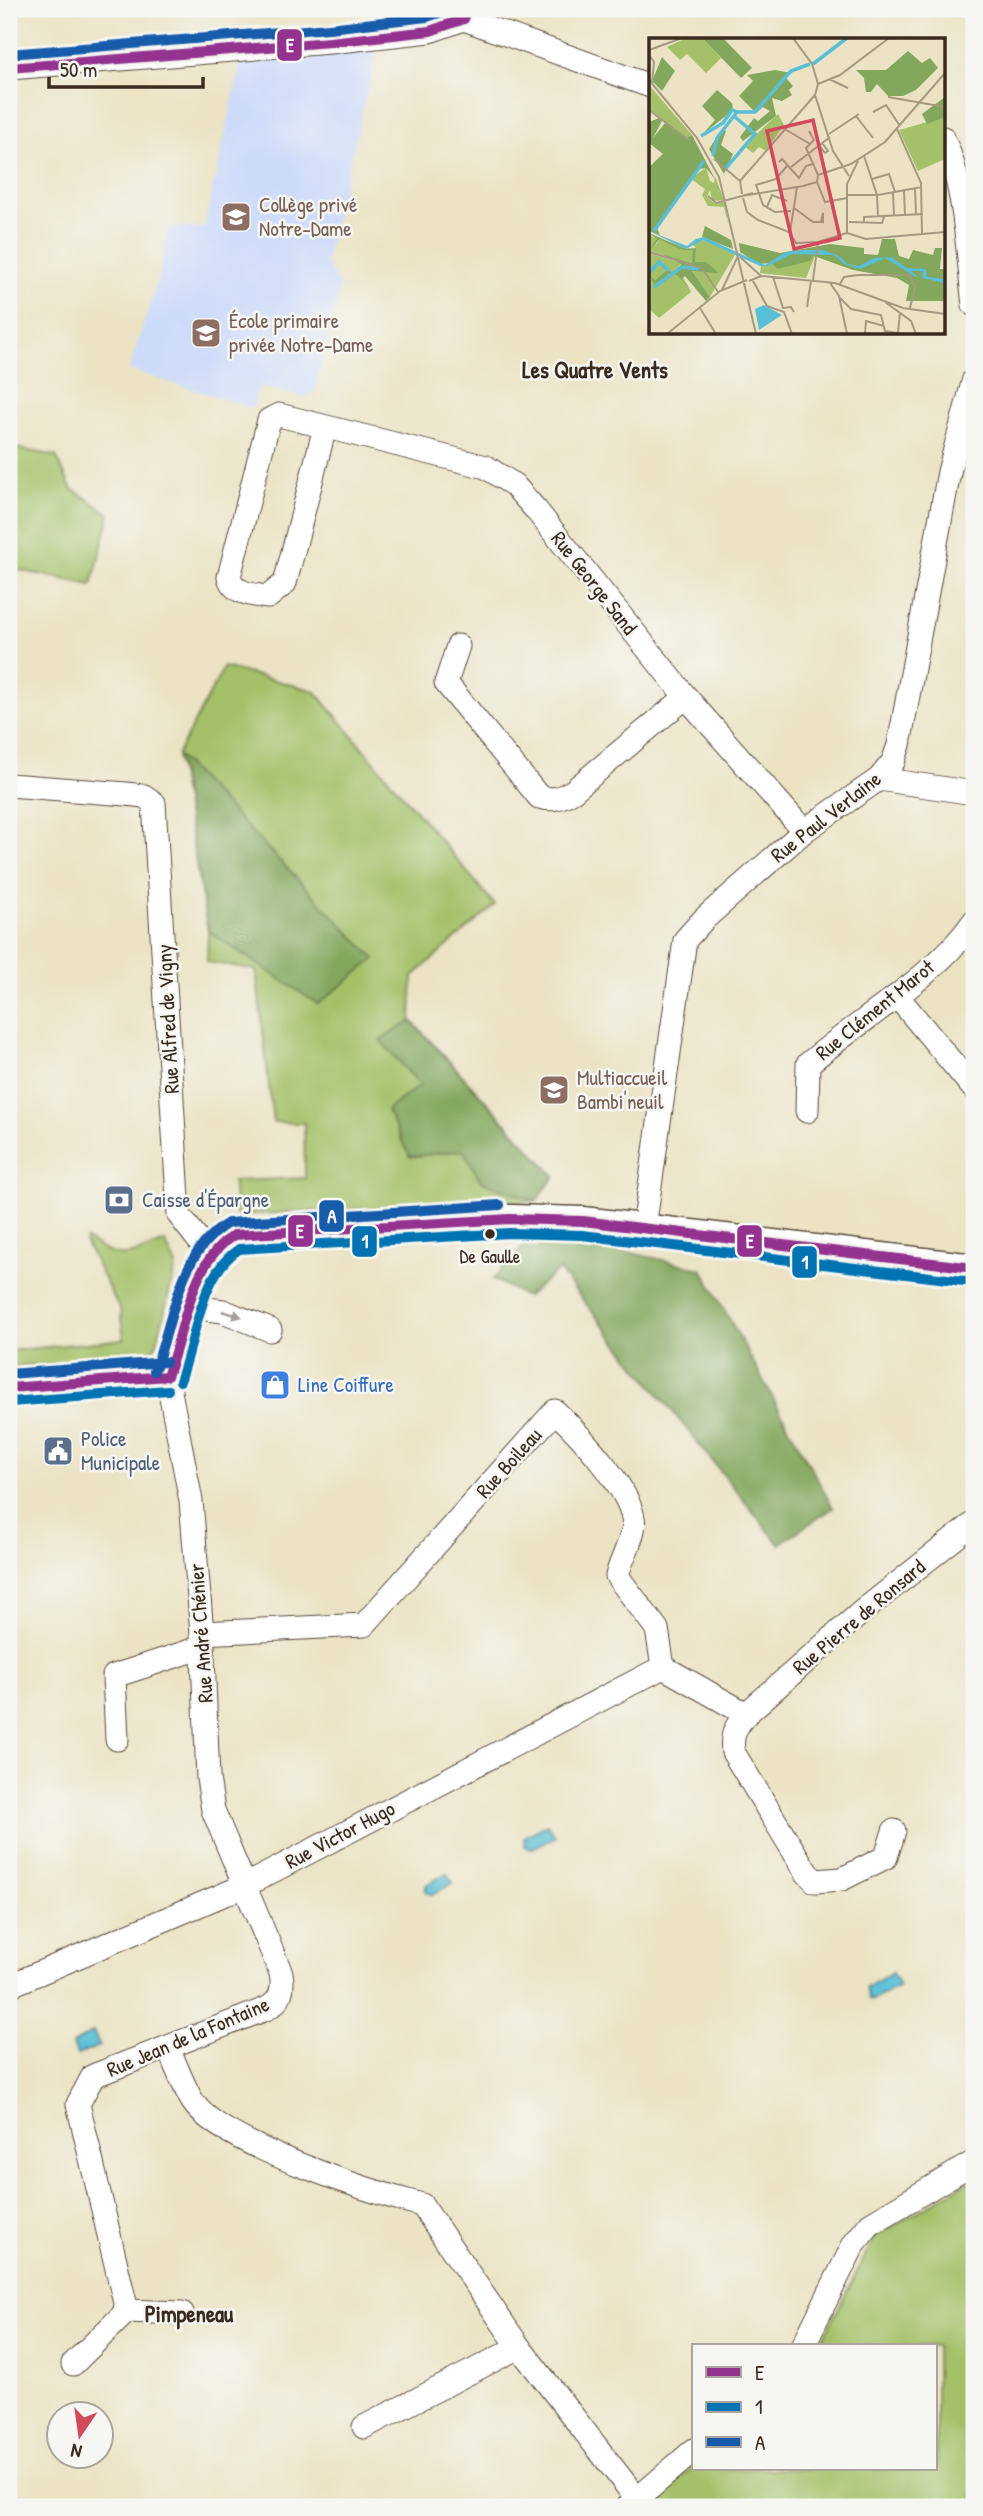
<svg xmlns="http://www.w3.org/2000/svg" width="983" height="2516" font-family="'Patrick Hand',sans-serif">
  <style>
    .built { fill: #cddbfa }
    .green { fill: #a4c169; stroke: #707644; stroke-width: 2 }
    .forest { fill: #83a75d; stroke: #5f683e; stroke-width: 2 }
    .water { fill: #59bfd6; stroke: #4a747a; stroke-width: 2 }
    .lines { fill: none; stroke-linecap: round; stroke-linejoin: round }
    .minor-casing { stroke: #554637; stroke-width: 25 }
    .tertiary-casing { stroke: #554637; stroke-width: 31 }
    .minor { stroke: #fff; stroke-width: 23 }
    .tertiary { stroke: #fff; stroke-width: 28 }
    .bus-1-casing { stroke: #f6f6f2; stroke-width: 16 }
    .bus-2-casing { stroke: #f6f6f2; stroke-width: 16 }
    .bus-3-casing { stroke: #f6f6f2; stroke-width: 16 }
    .bus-1 { stroke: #93338f; stroke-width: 10 }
    .bus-2 { stroke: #0173b2; stroke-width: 10 }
    .bus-3 { stroke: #175bab; stroke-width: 10 }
    .oneway { fill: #a79f9a }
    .bus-dot { fill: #3b2a1e; stroke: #f6f6f2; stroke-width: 2.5 }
    .labels { text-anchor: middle; stroke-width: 5; stroke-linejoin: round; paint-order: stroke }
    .bus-label { font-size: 19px; fill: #3b2a1e; stroke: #f6f6f2 }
    .education-label { font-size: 21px; fill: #785e54; stroke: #f6f6f2; text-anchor: start }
    .street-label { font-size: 21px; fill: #3b2a1e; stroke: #f6f6f2 }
    .service-label { font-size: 21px; fill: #4e5e75; stroke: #f6f6f2; text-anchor: start }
    .shop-label { font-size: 21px; fill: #366cbe; stroke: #f6f6f2; text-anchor: start }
    .neighbourhood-label { font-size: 23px; font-weight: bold; fill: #3b2a1e; stroke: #f6f6f2 }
    .inset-river { fill: none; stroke: #59bfd6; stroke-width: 3.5 }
    .inset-road { fill: none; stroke: #a59982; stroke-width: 2 }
    .view { fill: #d1495b; fill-opacity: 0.15; stroke: #d1495b; stroke-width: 3.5 }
    .inset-edge { fill: none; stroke: #3b2a1e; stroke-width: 3.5 }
    .line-badge { stroke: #f6f6f2; stroke-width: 2.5 }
    .badge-label { font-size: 19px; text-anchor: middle; font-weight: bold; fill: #fff }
  </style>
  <rect width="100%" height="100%" fill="#f6f6f2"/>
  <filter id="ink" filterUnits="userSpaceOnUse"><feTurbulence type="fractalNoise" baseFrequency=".0143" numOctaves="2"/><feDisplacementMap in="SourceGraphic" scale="14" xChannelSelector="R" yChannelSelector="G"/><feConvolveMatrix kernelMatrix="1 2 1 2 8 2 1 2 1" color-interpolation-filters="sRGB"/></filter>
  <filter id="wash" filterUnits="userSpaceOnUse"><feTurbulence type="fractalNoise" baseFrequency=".00686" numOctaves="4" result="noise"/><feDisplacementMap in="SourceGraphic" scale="28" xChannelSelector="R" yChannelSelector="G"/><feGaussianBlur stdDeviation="1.57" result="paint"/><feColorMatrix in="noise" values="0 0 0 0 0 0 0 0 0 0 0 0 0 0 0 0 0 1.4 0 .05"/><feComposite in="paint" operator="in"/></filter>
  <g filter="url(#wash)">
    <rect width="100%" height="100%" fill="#ebe3c4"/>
    <!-- built -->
    <polygon class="built" points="378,48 325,262 340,286 315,391 303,397 259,386 253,408 129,370 158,278 169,227 204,228 242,58"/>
    <!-- green -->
    <g class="green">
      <polygon points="9,447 56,456 71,488 110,514 92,585 9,568"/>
      <polygon points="224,667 315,691 495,905 413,976 411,1020 555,1176 536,1201 236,1215 233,1181 305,1178 304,1123 273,1122 256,970 207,962 208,931 177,755"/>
      <path d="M86,1239C123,1264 126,1256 165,1242L176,1265L156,1346L141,1358L118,1363L9,1366V1351L124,1339L120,1310L85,1242Z"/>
      <polygon points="974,2178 974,2507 647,2507 694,2466 694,2469 936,2469 936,2346 819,2346 875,2237"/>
    </g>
    <!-- forest -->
    <g class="forest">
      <polygon points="177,755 375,959 318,1004 208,931"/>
      <polygon points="411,1021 555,1176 536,1201 481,1181 463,1150 410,1157 387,1110 420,1085 380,1040"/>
      <polygon points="537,1231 702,1269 833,1508 779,1544 559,1270 526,1297 493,1279"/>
    </g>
    <!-- water -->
    <g class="water">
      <polygon points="548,1824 555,1837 531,1849 525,1846 524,1837"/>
      <polygon points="447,1873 453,1883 432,1895 426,1891 426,1885"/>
      <polygon points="892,1973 899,1986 873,2000 869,1999 866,1988"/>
      <polygon points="93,2032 100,2046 77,2055 73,2044"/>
    </g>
  </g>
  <g filter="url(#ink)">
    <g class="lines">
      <!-- minor casing -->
      <g class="minor-casing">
        <g id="minor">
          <polyline points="464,19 650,86"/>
          <polyline points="9,68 330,42 430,31 464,19"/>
          <path d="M943,138C966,188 967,250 974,305"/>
          <path d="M325,427L285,583L268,597C253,595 234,594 229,577L269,420L279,415L486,467L514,485L536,510L686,697L804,831"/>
          <path d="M458,646L446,683L539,797C553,801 561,798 573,791L686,697"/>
          <polyline points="879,779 974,793"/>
          <polyline points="9,785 126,794 144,796 154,803 179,1215 210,1255"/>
          <polyline points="897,996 974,1089"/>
          <path d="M807,1111L808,1064C861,1018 934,979 974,921"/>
          <polyline points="644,1228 685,940 704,919 804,831 879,779 893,762 899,745 949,472 974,379"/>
          <polyline points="191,1307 223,1311 270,1330"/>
          <path d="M202,1633L364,1625L555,1411C577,1432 641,1498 633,1530C630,1545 621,1560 617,1576L657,1629L663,1667L746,1714"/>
          <polyline points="117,1739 114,1676 203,1647"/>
          <path d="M894,1831L886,1857L842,1879L815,1881L807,1873L733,1752C731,1735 735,1727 746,1714L864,1610L974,1523"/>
          <polyline points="9,1986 246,1885 663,1667"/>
          <path d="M168,2048C176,2065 183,2086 193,2102C220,2144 372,2192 422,2205L519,2347L637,2499"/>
          <path d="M127,2311L78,2104L93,2076L266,2009C281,2001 284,1990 281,1973L213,1810L208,1778L202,1633L191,1501L167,1376"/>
          <polyline points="803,2346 854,2244 870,2224 974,2162"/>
          <polyline points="73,2364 127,2311 182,2313"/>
          <polyline points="364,2427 519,2347"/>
          <polyline points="628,2507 694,2450"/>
        </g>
      </g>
      <!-- tertiary casing -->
      <g class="tertiary-casing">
        <path id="tertiary" d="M9,1388L167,1376C187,1335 190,1253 234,1235L510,1219L583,1221L974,1268"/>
      </g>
      <!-- minor -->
      <use href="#minor" class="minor"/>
      <!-- tertiary -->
      <use href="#tertiary" class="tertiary"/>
      <!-- bus-1 casing -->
      <g class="bus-1-casing">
        <g id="bus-1">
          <polyline points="9,68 330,42 430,31 464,19"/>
          <path d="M167,1376C186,1328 188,1265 234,1235L510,1219L583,1221L974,1268"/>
          <polyline points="9,1388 167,1376"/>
        </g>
      </g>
      <!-- bus-2 casing -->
      <g class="bus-2-casing">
        <g id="bus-2">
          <path d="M180,1381C196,1340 199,1275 239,1249L510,1233L582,1235L972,1282"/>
          <polyline points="10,1402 168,1390"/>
        </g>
      </g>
      <!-- bus-3 casing -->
      <g class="bus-3-casing">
        <g id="bus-3">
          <polyline points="9,54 329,28 427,17 451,9"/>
          <path d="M154,1371C175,1319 176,1255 228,1223L500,1205"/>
          <polyline points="9,1374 166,1362"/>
        </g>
      </g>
      <!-- bus-1 -->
      <use href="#bus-1" class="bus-1"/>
      <!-- bus-2 -->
      <use href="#bus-2" class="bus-2"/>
      <!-- bus-3 -->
      <use href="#bus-3" class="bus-3"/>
    </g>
    <!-- one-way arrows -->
    <defs><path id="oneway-solid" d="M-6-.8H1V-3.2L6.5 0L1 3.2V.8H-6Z" transform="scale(1.75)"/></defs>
    <use class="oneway" href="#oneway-solid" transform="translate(232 1314) rotate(16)"/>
  </g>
  <!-- icons -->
  <defs>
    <g id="school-square" transform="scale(1.575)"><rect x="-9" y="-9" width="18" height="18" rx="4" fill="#8d6e63" stroke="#f6f6f2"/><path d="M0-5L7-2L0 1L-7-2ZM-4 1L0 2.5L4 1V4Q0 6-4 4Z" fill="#fff"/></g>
    <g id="bank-square" transform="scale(1.575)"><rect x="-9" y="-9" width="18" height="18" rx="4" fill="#5c6f8a" stroke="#f6f6f2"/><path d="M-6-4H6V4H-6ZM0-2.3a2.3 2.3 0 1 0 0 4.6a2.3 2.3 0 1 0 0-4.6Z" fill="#fff"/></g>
    <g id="shop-square" transform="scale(1.575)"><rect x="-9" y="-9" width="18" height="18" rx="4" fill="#3f7fe0" stroke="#f6f6f2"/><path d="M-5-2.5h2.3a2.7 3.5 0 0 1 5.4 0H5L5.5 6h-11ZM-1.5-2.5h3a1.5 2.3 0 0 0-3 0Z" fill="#fff"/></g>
    <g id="civic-square" transform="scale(1.575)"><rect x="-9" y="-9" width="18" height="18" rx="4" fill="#5c6f8a" stroke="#f6f6f2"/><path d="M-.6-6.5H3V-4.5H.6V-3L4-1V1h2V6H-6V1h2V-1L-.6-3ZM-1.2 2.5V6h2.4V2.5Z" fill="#fff"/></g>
  </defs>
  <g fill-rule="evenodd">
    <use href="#school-square" x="236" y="217"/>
    <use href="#school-square" x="206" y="333"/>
    <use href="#school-square" x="554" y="1090"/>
    <use href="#bank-square" x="119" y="1200"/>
    <use href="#shop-square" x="275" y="1385"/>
    <use href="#civic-square" x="58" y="1451"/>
  </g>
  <!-- markers -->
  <circle class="bus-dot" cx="490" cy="1234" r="6"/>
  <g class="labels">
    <!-- bus labels -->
    <g class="bus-label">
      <text x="490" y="1263">De Gaulle</text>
    </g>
    <!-- education labels -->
    <g class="education-label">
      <text x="259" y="212">Collège privé<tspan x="259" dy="24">Notre-Dame</tspan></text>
      <text x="229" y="328">École primaire<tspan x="229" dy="24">privée Notre-Dame</tspan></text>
      <text x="577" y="1085">Multiaccueil<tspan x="577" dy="24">Bambi'neuil</tspan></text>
    </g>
    <!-- street labels -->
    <g class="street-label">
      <text transform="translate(594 583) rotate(52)" y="7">Rue George Sand</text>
      <text transform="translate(826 817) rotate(-38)" y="7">Rue Paul Verlaine</text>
      <text transform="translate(875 1010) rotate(-39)" y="7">Rue Clément Marot</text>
      <text transform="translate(168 1019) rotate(-93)" y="7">Rue Alfred de Vigny</text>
      <text transform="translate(509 1463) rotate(-48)" y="7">Rue Boileau</text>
      <text transform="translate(859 1617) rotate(-40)" y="7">Rue Pierre de Ronsard</text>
      <text transform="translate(201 1633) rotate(-94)" y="7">Rue André Chénier</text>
      <text transform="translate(340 1835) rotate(-28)" y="7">Rue Victor Hugo</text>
      <text transform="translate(188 2037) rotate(-23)" y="7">Rue Jean de la Fontaine</text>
    </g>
    <!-- service labels -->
    <g class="service-label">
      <text x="142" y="1207">Caisse d'Épargne</text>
      <text x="81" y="1446">Police<tspan x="81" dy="24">Municipale</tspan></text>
    </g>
    <!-- shop labels -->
    <g class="shop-label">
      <text x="298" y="1392">Line Coiffure</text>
    </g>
    <!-- neighbourhood labels -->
    <g class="neighbourhood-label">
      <text x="595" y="378">Les Quatre Vents</text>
      <text x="189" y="2322">Pimpeneau</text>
    </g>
  </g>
  <!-- overview -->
  <g transform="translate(649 38)">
    <rect width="296" height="296" fill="#ebe3c4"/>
    <path d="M37,0H53L72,20L57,35L38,16L31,22L18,9ZM0,47L43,97L37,100L0,71ZM129,76L135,87L117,113L110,109L104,115L95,108ZM296,79V121L269,133L250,92ZM57,129L61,143L65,145L66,138L75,162L63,163L61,152L58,159L65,165L76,164L79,186L75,169L59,168L53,157L56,151L42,141ZM0,196L8,201L6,208L11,201L45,212L43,225L0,213ZM54,202L87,215L61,259L43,233L69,234L45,224L47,210L43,206ZM0,215L32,225L25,236L19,231L6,242L0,237ZM166,218L157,240L111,235L112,228L122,225L128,231ZM31,234L42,254L10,280L0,271V241L10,243Z" fill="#a4c169"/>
    <path d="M53,0H74L103,30L92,40ZM259,13L273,25L281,20L289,30L267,52L254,58H239L228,46L222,54H217L215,40L207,32H237ZM13,19L26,33L13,53L3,43ZM126,32L142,35L137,40L144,48L140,52L143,57L133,63L123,60L127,78L94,103L91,99L105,80L109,83L121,73L114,69L107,75L90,58L104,43L98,37ZM68,52L83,65L84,72L53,97L66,82L53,68ZM296,59V79L278,86L273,76ZM10,80L13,83L4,100L16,85L42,104L37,100L43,97L66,141L57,130L49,131L8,190L11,197L0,193V129L14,116L0,105V84ZM73,91L77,93L72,107L84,116L75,136L60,111ZM56,188L82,202L84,211L53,199ZM0,195L37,211L47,210L46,224H57L70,235L43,233L61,259L57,263L36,238L33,241L44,254L28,237L20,236L6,248L0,237L6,242L18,232L15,228L25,236L32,226L12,216L43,225L44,212H36L28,210L11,201L1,211L8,201ZM233,201H246L250,218L260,221L264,212L284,217L286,210H293L291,231H296V263H257L260,247L248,240L204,232L165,218L161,223L128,231L122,225L110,226L91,214L90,205L131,215L181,206L215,210V216L229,217Z" fill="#83a75d"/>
    <path d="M0,193L38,208L47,201L55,199L116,227L137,214L155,212H174L190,218L199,226L210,228L225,220L242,219L258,230L277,231L278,239L296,241V245L273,240L274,233H262L270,240L265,238L236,220L212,231L195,226L185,217L143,216L119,228H111L54,202L37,211ZM115,267L133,277L110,292L106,271Z" fill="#59bfd6"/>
    <path class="inset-river" d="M164,26L198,0M52,98L74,85L83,72L88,74M64,118L68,100L88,74H106L142,33L161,26M77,130L106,96L86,79M5,193L55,123M0,235L10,224L20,233M5,249L33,229L50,231"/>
    <path class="inset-road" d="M144,0L163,26L169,46M0,12L33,0M0,17L5,24L3,45M180,41L199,50M0,42L48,100L70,139L107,296M166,57L169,46L191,37L240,0M166,57L184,113L200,138M239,59L296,69M0,72L37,100M224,74L237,67L251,88M207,78L224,100M134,90L161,106M248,91L272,145L273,195M160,93L165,102L157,110L169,137M180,96L210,76M170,107L176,115L179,113L173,105M215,118L228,157L229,179M65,121L91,143L93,156M130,124L133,121L150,140L157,128L164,126M138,128L127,141L107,147L114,167L126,174L142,173M142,129L181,99M169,137L202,126L236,104L296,35M223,141L240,136L246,154M91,143L166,57M168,144L176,164L198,160M266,151L267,176M255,153L256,177M104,155L93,158L154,148L168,144L169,137M244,155L245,178M198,157H229L273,149M59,158L67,165L93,158M94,160L98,174L109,182L140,194L147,205L169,204M118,169L123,157L138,163M145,170L164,184H174V175L172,184M200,184L233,185L235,179M215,185V179L274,176M141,194L148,149M198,195L217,201L296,194M198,195V146L209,123M169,204L198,195M0,214L53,230L69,254M91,219L112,238M124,239L134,270L142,269L145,274M164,242L169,204M100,243L112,238L186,245L254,270L296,276M104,243L118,268L135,274L143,296M181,245L190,258L198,296M191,246L195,239L209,237H260L266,249L261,270M73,252L89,218M190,259L202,271L232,277L236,293L249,295M236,264L262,283L267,296M158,269L162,243M51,270L67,296M249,295L251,274M18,296L71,253L98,242M216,296L217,283L235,288"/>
    <path class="view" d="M164,82L191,200L145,211L118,93Z"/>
    <rect width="296" height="296" class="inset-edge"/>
  </g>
  <g class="line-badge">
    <rect x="276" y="28" width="27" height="34" rx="7" fill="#93338f"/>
    <rect x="318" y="1199" width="27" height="34" rx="7" fill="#175bab"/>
    <rect x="287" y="1214" width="27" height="34" rx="7" fill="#93338f"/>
    <rect x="736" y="1224" width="27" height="34" rx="7" fill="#93338f"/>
    <rect x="351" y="1225" width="27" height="33" rx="7" fill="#0173b2"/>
    <rect x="791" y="1245" width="27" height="34" rx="7" fill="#0173b2"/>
  </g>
  <g class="badge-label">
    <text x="290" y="52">E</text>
    <text x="332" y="1223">A</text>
    <text x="300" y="1238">E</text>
    <text x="750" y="1248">E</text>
    <text x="365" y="1248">1</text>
    <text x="805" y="1269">1</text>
  </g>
  <!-- margin -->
  <rect width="983" height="2516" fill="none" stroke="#f6f6f2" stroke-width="35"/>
  <!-- legend -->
  <rect x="692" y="2344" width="245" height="126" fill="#f6f6f2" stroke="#aba49d" stroke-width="2"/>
  <rect x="706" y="2367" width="35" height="10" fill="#93338f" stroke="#aba49d" stroke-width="2"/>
  <text x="755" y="2380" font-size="21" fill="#3b2a1e">E</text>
  <rect x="706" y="2402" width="35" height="10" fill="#0173b2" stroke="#aba49d" stroke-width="2"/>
  <text x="755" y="2414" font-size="21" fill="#3b2a1e">1</text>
  <rect x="706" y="2437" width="35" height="10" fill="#175bab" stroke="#aba49d" stroke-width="2"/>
  <text x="755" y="2450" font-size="21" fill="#3b2a1e">A</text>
  <!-- north arrow -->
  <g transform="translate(80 2435) rotate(193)"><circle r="33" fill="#f6f6f2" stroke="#aba49d" stroke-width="2"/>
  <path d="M0-5L12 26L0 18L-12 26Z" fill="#d1495b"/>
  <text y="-10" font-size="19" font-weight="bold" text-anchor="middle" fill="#3b2a1e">N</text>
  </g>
  <!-- scale -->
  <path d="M49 77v10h154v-10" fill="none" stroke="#3b2a1e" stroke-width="3.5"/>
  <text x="60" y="77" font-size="21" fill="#3b2a1e" stroke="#f6f6f2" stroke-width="5" paint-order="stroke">50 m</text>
</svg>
